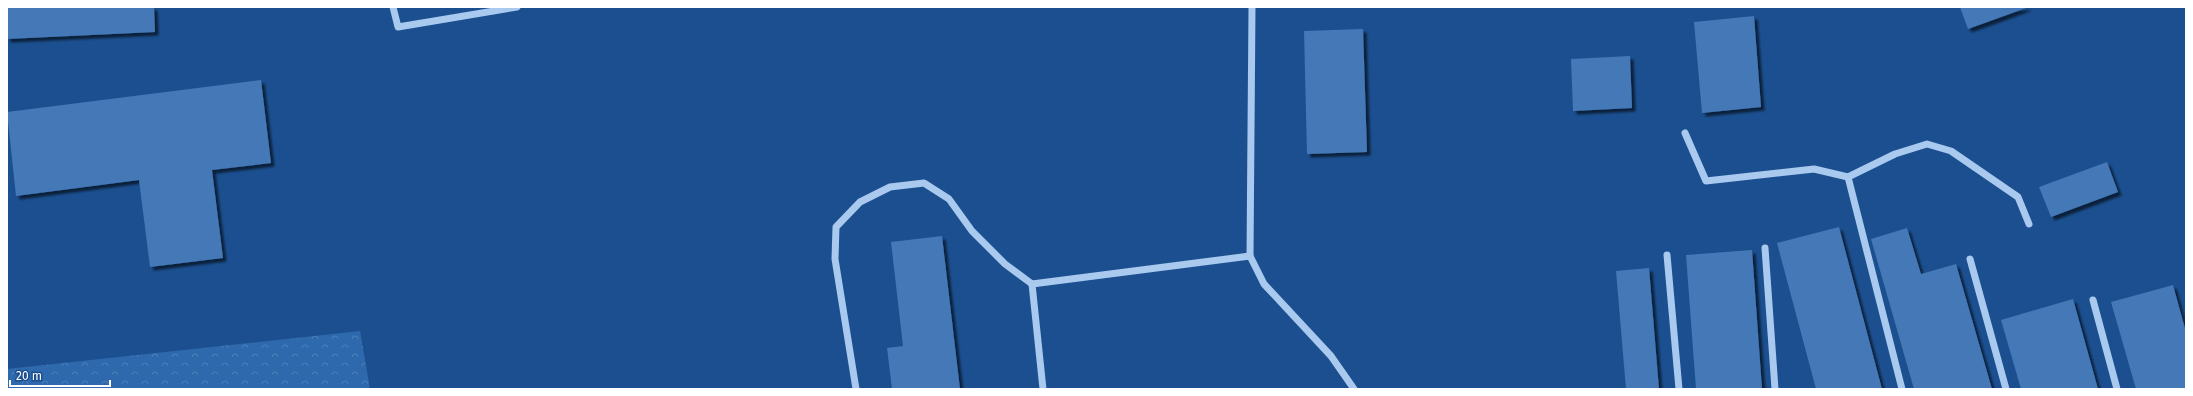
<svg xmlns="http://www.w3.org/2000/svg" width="2193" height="396" font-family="'Fira Sans',sans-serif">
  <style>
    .forest { fill: url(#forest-crowns) }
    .building { fill: #4478b7; filter: url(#shadow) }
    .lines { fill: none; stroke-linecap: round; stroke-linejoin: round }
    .minor { stroke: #a9c9ee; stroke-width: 7 }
  </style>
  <defs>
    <pattern id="forest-crowns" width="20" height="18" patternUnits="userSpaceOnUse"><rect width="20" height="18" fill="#2e69ad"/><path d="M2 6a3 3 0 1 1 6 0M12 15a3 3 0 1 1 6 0" fill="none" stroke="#4d80b9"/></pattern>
    <filter id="shadow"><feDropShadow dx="3.5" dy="3.5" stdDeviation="1" flood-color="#0009"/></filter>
  </defs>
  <rect width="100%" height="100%" fill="#1b4f8f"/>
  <!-- forest -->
  <polygon class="forest" points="360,331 370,389 7,389 7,369"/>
  <!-- building -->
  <g class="building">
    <polygon points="7,7 154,7 155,32 7,39"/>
    <polygon points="1960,7 2029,7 1968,29"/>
    <polygon points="1754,16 1761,107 1702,113 1694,22"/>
    <polygon points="1363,29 1367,152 1307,154 1304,31"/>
    <polygon points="1630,56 1632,108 1573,111 1571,59"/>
    <polygon points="261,80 271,163 212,170 223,258 150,267 139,180 16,196 7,112"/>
    <polygon points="2107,162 2118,192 2051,217 2039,187"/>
    <polygon points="1839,227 1882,389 1816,389 1777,243"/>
    <polygon points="1907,228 1921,274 1956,264 1992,389 1914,389 1871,239"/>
    <polygon points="942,236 960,389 892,389 887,348 903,346 891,242"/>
    <polygon points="1752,250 1762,389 1696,389 1686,255"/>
    <polygon points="1649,268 1659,389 1626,389 1616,271"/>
    <polygon points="2173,285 2186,332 2186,389 2136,389 2111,302"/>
    <polygon points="2073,299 2098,389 2021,389 2001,320"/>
  </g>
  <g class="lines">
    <!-- minor -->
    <g class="minor">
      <polyline points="393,7 398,27 517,7"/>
      <polyline points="1252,7 1250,256 1264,284 1331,356 1354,389"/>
      <polyline points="1685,133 1706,181 1814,169 1848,177 1895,154 1927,144 1951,151 2018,197 2029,224"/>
      <polyline points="1848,177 1902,389"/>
      <polyline points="1765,248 1775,389"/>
      <polyline points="1667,255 1679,389"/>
      <polyline points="1970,259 2006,389"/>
      <polyline points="1032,284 1043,389"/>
      <polyline points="2093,300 2117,389"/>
      <polyline points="856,389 835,259 836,227 860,202 890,187 924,183 949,199 972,231 1005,264 1032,284 1250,256"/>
    </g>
  </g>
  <!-- border -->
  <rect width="2193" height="396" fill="none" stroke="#ffffff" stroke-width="16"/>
  <!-- scale -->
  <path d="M10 380v6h100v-6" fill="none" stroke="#ffffff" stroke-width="2"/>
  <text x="16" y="380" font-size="12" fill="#ffffff" stroke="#1b4f8f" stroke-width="3" paint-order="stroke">20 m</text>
</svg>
